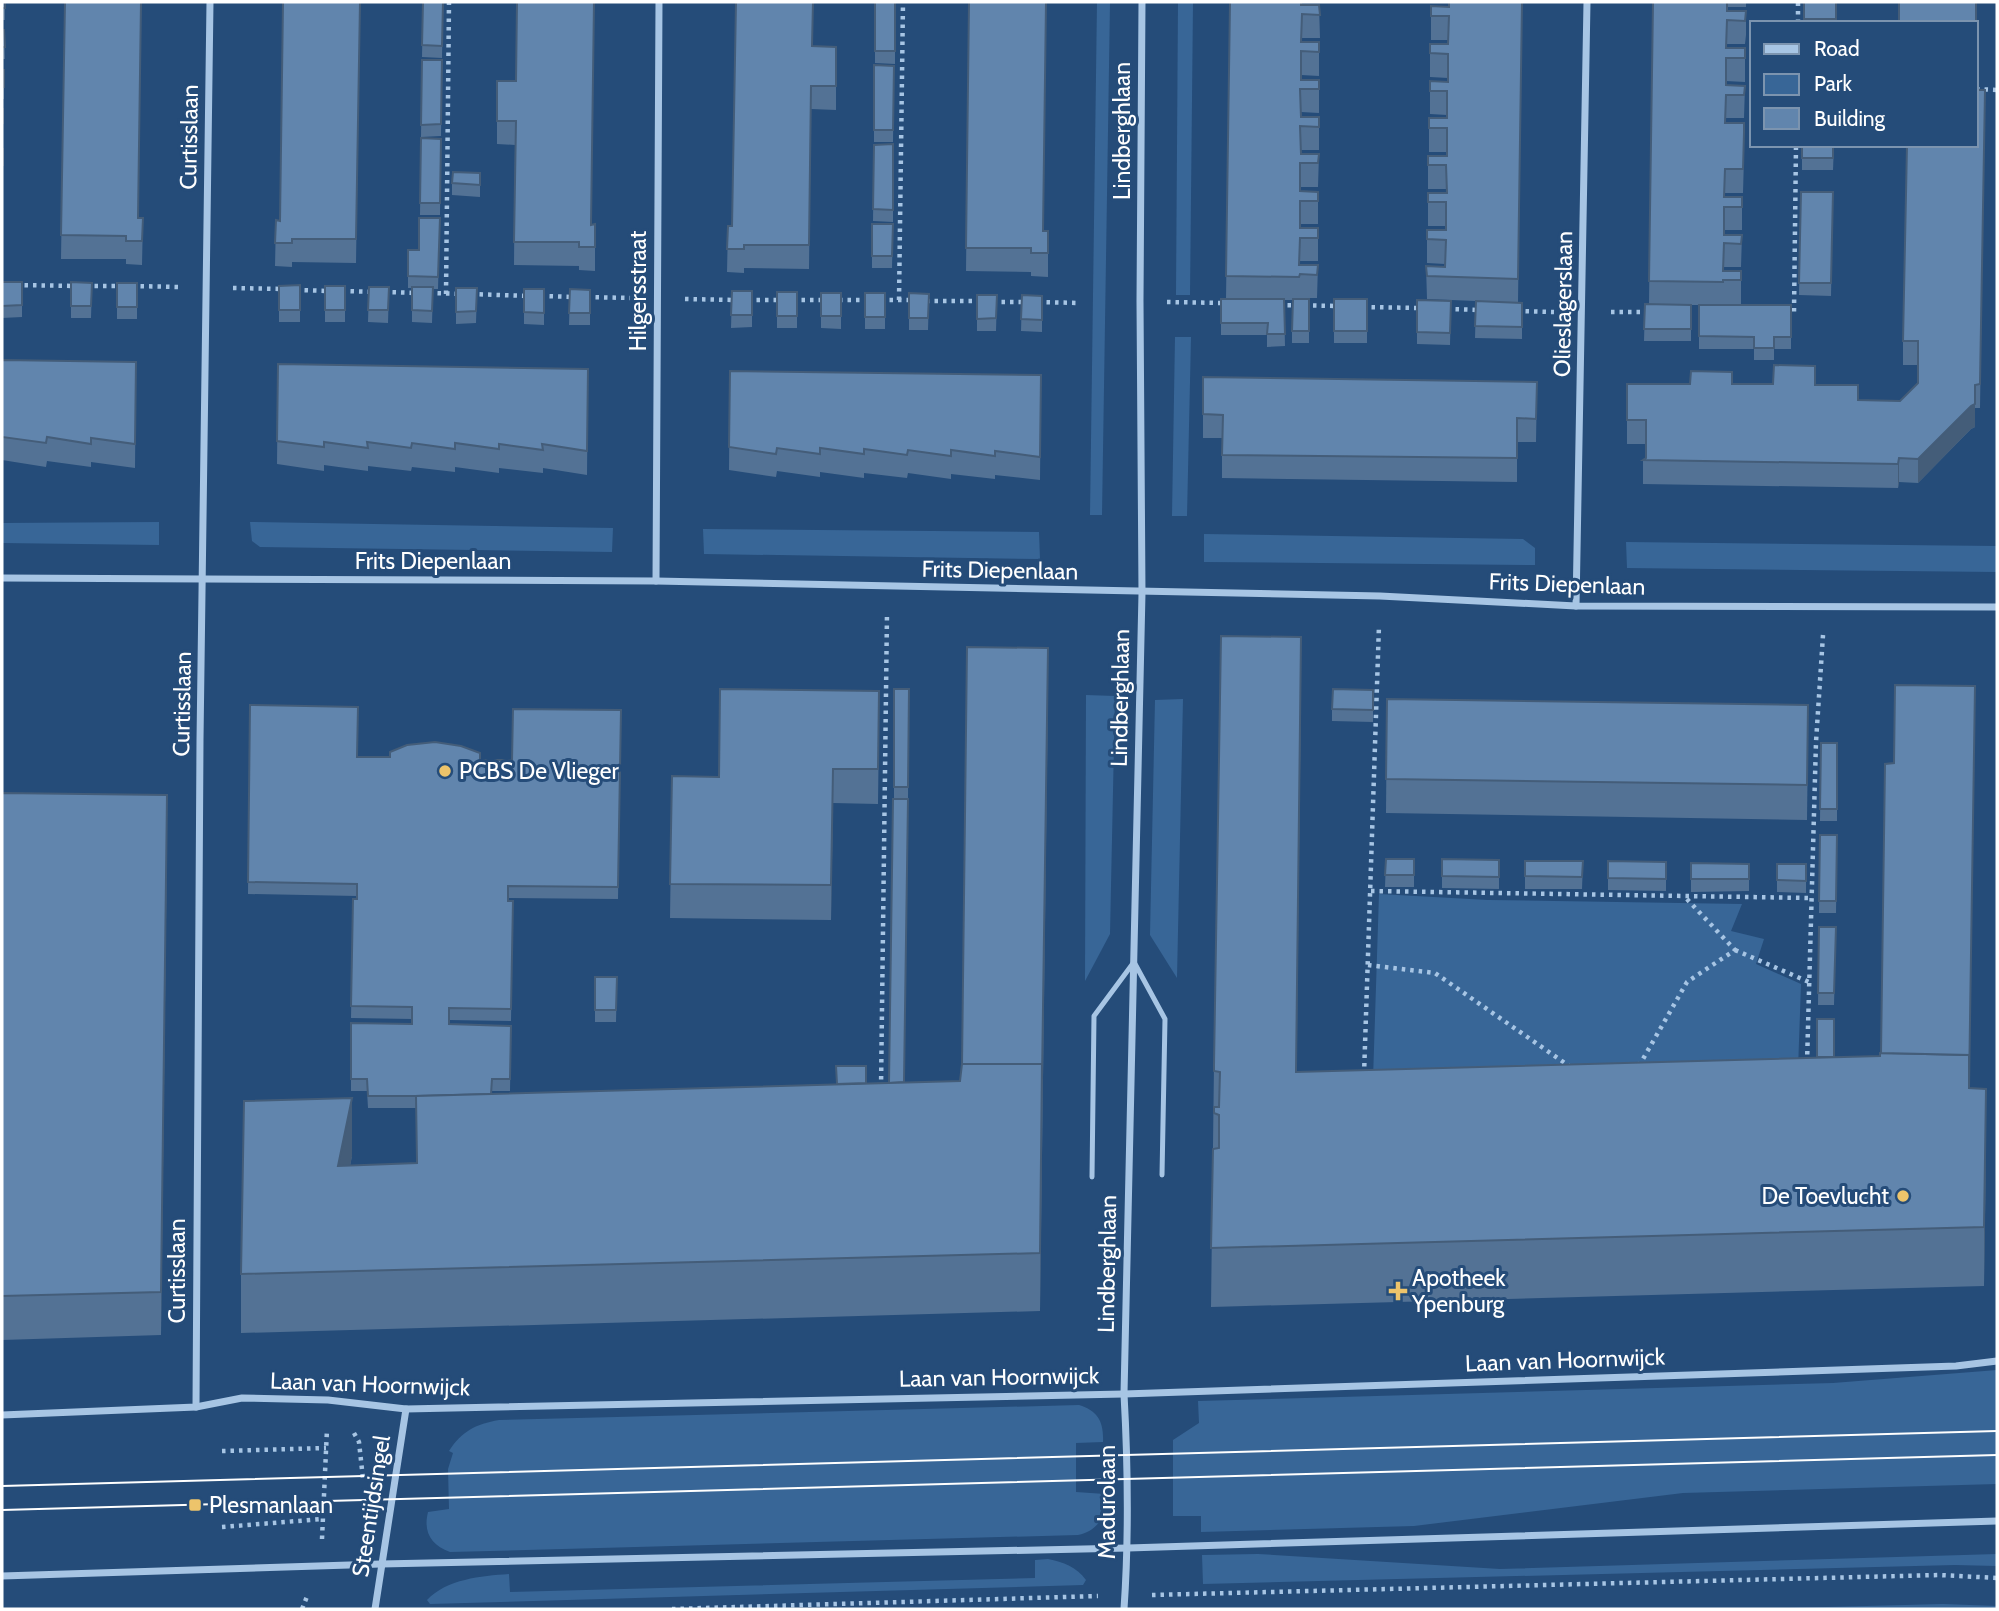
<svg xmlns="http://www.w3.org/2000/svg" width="1999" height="1611" font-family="Cabin,sans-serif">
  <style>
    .green { fill: #386697 }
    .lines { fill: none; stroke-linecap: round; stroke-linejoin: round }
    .path { stroke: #a7c5e4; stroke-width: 4.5; stroke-dasharray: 3.5 5; stroke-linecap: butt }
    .service { stroke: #a7c5e4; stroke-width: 5 }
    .minor { stroke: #a7c5e4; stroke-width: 7 }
    .tram { stroke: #fff; stroke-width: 2 }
    .wall { fill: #537295 }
    .shaded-wall { fill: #445d79 }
    .building { fill: #6185ad; stroke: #445d79; stroke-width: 2 }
    .poi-dot { fill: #edc46b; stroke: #254c79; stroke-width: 2.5 }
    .labels { text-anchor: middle; stroke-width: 6; stroke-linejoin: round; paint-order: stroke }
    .street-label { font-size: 23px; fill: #fff; stroke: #254c79 }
    .poi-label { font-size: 23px; fill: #fff; stroke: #254c79; text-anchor: start }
  </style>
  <rect width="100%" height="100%" fill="#254c79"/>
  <!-- green -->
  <g class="green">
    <polygon points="1097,2 1110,2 1102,515 1090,515"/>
    <polygon points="1178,2 1193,2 1190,295 1176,295"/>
    <polygon points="1175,337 1191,337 1187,516 1172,516"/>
    <polygon points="159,522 159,545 2,543 2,523"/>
    <polygon points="250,522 613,528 612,552 260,547 252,541"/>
    <polygon points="703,529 1039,532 1040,559 704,554"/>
    <polygon points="1204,534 1523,539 1535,548 1535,565 1204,562"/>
    <polygon points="1626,542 1997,546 1997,572 1627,568"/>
    <polygon points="1086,695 1115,696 1110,934 1085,981"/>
    <polygon points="1183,699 1177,978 1150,935 1155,700"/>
    <polygon points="1379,894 1488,900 1742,904 1731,931 1764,939 1756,964 1801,984 1798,1070 1373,1079"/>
    <polygon points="1997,1370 1997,1484 1683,1493 1414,1526 1201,1532 1201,1516 1173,1516 1173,1440 1199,1423 1198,1401 1833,1383"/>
    <path d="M1079,1405C1098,1411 1104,1422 1103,1442L1076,1443V1492L1105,1494C1106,1515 1100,1530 1078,1535L450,1552C431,1545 423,1532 428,1512L449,1509L448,1469L453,1453L449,1451C462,1431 476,1424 499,1420Z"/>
    <polygon points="1258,1554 1500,1569 1997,1554 1997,1566 1955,1565 1203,1584 1202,1555"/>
    <path d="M1048,1559C1063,1562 1077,1567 1086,1580L1083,1585L430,1604L427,1600C447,1579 481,1576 509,1574L510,1592L1035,1578V1560Z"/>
    <polygon points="1943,1604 1997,1606 1997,1609 1751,1609"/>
  </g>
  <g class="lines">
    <!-- path -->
    <g class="path">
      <polyline points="1798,23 1798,2"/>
      <polyline points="1976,89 1997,90"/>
      <polyline points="16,285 77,286"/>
      <polyline points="86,286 123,286"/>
      <polyline points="132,286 179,287"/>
      <polyline points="233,288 284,289"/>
      <polyline points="296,290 329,291"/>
      <polyline points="342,291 375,292"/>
      <polyline points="384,292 417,293"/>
      <polyline points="429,293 462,294"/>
      <polyline points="446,294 449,2"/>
      <polyline points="471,294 529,296"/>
      <polyline points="541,296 574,297"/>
      <polyline points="587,297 630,298"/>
      <polyline points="685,299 735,300"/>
      <polyline points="748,300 781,300"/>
      <polyline points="793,300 826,300"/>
      <polyline points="839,300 868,300"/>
      <polyline points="881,300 914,300"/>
      <polyline points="899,300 903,2"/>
      <polyline points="926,301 980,301"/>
      <polyline points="993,302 1026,302"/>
      <polyline points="1038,302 1079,303"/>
      <polyline points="1167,302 1225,303"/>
      <polyline points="1279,305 1340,306"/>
      <polyline points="1363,307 1421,308"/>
      <polyline points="1447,309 1480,310"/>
      <polyline points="1517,311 1554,312"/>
      <polyline points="1611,312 1648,312"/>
      <polyline points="1786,312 1794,312 1796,145"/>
      <polyline points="1371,891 1811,898"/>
      <polyline points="1735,950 1809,982"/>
      <polyline points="1368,965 1435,973 1572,1068"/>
      <polyline points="1807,1063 1816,742 1823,635"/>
      <polyline points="1639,1066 1687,982 1735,950 1684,896"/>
      <polyline points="1364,1075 1379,625"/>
      <polyline points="881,1088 887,613"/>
      <polyline points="354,1433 359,1442 363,1479"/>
      <polyline points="222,1451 326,1448"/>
      <polyline points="222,1527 323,1519"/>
      <polyline points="322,1539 327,1429"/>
      <polyline points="1152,1595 1939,1575 1997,1578"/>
      <polyline points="302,1609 308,1594"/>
      <polyline points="672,1609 1098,1596"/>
    </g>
    <!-- service -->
    <polyline class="service" points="1092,1177 1094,1016 1134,962 1165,1019 1162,1175"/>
    <!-- minor -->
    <g class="minor">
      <polyline points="2,578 656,581 1380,596 1576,606 1997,607"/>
      <polyline points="656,581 659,2"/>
      <polyline points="1576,606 1587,2"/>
      <polyline points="196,1407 200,740 210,2"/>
      <polyline points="2,1415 196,1407 242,1398 328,1400 406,1409 1124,1394 1956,1366 1997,1361"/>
      <polyline points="2,1576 381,1564 1128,1548 1997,1521"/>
      <polyline points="375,1609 406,1409"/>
      <path d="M1124,1609C1129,1537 1128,1466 1124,1394L1142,593L1140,301L1142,2"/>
    </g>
    <!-- tram -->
    <g class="tram">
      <polyline points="2,1486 1997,1431"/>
      <polyline points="2,1510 1997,1455"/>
    </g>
  </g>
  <!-- wall -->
  <g class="wall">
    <rect x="2" y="2" width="3" height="18"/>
    <polygon points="65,2 138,218 143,218 142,265 126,264 126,259 61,259"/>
    <polygon points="360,2 356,263 292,262 292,267 275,266 276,220 280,221"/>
    <polygon points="423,2 443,2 442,58 422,57"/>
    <polygon points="875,2 895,2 895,64 875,63"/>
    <polygon points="969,2 1044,231 1048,231 1048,277 1031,276 1031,272 966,271"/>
    <polygon points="1230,2 1319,5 1320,38 1302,38 1302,42 1319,42 1319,76 1301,75 1301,80 1319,80 1319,113 1301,112 1301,117 1319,117 1319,150 1301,150 1301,154 1319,154 1318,187 1300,187 1300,191 1318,192 1318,224 1300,224 1300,228 1318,228 1318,261 1300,261 1300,265 1318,265 1317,298 1300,298 1300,299 1309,299 1309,343 1292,343 1292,300 1284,300 1285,346 1267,347 1267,335 1221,335 1221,299 1226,299"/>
    <polygon points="1431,2 1522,2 1518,302 1522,303 1522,339 1475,338 1476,301 1427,299 1426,266 1445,267 1445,264 1427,263 1427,239 1446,230 1446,226 1428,226 1428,193 1446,193 1446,189 1428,189 1428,165 1447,156 1447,152 1429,152 1429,118 1447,118 1447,115 1430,114 1430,81 1448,82 1448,78 1430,77 1430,53 1448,44 1448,40 1431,40 1431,6 1449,7 1449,3"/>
    <polygon points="1653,2 1746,2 1746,7 1728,7 1727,11 1746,11 1746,35 1745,44 1727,44 1727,48 1745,48 1745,82 1726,81 1726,85 1745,86 1744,118 1726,118 1726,123 1744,157 1743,193 1725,193 1725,197 1742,197 1742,230 1724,230 1724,235 1742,235 1741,267 1724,267 1723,271 1741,271 1741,304 1723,304 1723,305 1791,305 1791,349 1774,349 1774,360 1754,360 1754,349 1699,349 1699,305 1691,305 1691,341 1644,341 1645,304 1649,304"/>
    <rect x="1804" y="2" width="32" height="21"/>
    <polygon points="2,30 4,30 5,59 2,59"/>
    <polygon points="812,46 836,47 836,110 811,109 809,269 744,268 744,273 727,272 728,226 732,226"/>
    <polygon points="422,60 442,60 441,136 421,137"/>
    <polygon points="874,65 894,66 893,142 874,142"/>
    <rect x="2" y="70" width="2" height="29"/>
    <polygon points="497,81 591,225 595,224 595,271 579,270 579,266 514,265 515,145 497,144"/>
    <polygon points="1985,90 1980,408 1975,408 1975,427 1971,429 1918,483 1899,482 1898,488 1643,484 1643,460 1646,458 1646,444 1627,444 1627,384 1815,385 1858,400 1900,401 1918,383 1918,365 1903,365 1903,341"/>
    <rect x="2" y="109" width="1" height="26"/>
    <polygon points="421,138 441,139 440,215 420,215"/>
    <polygon points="893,144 893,222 873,221 874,145"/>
    <polygon points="1802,145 1834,145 1833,170 1802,170"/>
    <polygon points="480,173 480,197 452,195 452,183"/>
    <polygon points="1801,192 1833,192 1831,296 1799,295"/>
    <polygon points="440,218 438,289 433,289 432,323 412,322 412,288 408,288 408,250 419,250"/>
    <polygon points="872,224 893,224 892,268 872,268"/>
    <polygon points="2,282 22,282 22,317 2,318"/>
    <polygon points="71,282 92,283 91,318 71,318"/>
    <rect x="117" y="283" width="20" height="36"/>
    <polygon points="300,285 300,322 279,322 279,286"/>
    <rect x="325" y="286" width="20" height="36"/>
    <polygon points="369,287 389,287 388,323 368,322"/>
    <polygon points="456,288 477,288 476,323 456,324"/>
    <polygon points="524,289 544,289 544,325 524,324"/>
    <polygon points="570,289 590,290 590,325 569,325"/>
    <polygon points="732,291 752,291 752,327 731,328"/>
    <rect x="777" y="292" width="20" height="36"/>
    <polygon points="821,293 841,293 841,329 821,328"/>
    <rect x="865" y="293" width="20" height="36"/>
    <polygon points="909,293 929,294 928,330 909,330"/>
    <polygon points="977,295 997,295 996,331 977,331"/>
    <polygon points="1022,295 1042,296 1042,332 1021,331"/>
    <rect x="1334" y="299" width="33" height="44"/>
    <polygon points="1417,300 1451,301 1450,345 1417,344"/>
    <polygon points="2,360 136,362 135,468 91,462 91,467 47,461 46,467 2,460"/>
    <polygon points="278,364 588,369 587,475 543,468 543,473 499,468 499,473 455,467 455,472 412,467 411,471 368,466 368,471 324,465 324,471 277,464"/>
    <polygon points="730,371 1041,375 1040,480 995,475 995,479 951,474 951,479 908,473 907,478 864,473 864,478 820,472 820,477 777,471 776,477 729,470"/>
    <polygon points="1203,377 1537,382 1536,442 1517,442 1517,482 1222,478 1222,438 1203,438"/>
    <polygon points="894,689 909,689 908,799 894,799"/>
    <polygon points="1373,690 1373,722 1332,721 1332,709"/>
    <polygon points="1048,692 1040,1311 241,1333 241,1274 352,1156 350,1166 416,1164 416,1108 368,1108 367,1091 351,1091 351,1023 412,1024 412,1019 351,1018 353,899 357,899 357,896 248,894 250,705 357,757 480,760 512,760 621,710 618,899 508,898 508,901 513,901 511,1021 449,1020 449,1024 511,1026 510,1091 492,1091 492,1094 836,1084 836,1066 866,1083 960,1081"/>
    <polygon points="1301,696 1296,1072 1834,1057 1970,1088 1986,1147 1984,1286 1211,1307 1214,1064"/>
    <polygon points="1387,699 1808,740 1807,820 1386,813"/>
    <polygon points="879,726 878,804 833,803 831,920 670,918 672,776 719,777"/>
    <polygon points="1821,743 1837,743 1837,821 1820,821"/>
    <polygon points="2,793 167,839 161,1335 2,1340"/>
    <polygon points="1820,835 1837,835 1836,913 1819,913"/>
    <polygon points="1386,859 1414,859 1414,887 1385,887"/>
    <polygon points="1442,859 1499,860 1499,889 1442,888"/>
    <polygon points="1525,861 1583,861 1582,889 1525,889"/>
    <polygon points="1608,861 1666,862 1666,891 1608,890"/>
    <polygon points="1691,863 1749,864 1749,891 1691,892"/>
    <polygon points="1777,864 1806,864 1806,893 1777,892"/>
    <polygon points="1819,927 1836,927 1834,1005 1818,1005"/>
    <polygon points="617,977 616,1022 595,1022 595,1010"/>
  </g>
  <!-- shaded-wall -->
  <g class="shaded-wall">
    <polygon points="1975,404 1975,427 1971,429 1918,483 1918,459 1971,406"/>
    <polygon points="1899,458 1899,482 1898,488 1898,464"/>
    <polygon points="1301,637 1301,696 1296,1131 1296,1072"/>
    <polygon points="1048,648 1048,692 1042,1123 1042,1079"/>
    <polygon points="833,769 833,803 831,920 831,885"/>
    <polygon points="167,795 167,839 161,1335 161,1292"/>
    <polygon points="1042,1064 1042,1123 1040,1311 1040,1253"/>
    <polygon points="1986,1089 1986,1147 1984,1286 1984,1227"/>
    <polygon points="352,1098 352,1156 338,1225 338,1166"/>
  </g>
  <!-- building -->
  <g class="building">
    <rect x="2" y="2" width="3" height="6"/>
    <polygon points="65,2 141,2 138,218 143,218 142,241 126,241 126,236 61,235"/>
    <polygon points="283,2 360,2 356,239 292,239 292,243 275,243 276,220 280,221"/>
    <polygon points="423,2 443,2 442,46 422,45"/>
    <polygon points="517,2 594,2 591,225 595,224 595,247 579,247 579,242 514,242 516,121 497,121 497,81 516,81"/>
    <polygon points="736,2 813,2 812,46 836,47 836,86 811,86 809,245 744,245 744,249 727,249 728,226 732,226"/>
    <rect x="875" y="2" width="20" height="49"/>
    <polygon points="969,2 1046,2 1043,231 1048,231 1048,253 1031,253 1031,248 966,248"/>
    <polygon points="1230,2 1301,2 1301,5 1319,5 1320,15 1302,14 1301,42 1319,42 1319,52 1301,51 1301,80 1319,80 1319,89 1300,89 1301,117 1319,117 1319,127 1300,126 1301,154 1319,154 1318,163 1300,163 1300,191 1318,192 1318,201 1300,201 1300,228 1318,228 1318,238 1300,238 1299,265 1318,265 1317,275 1300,274 1299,277 1226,276"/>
    <polygon points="1449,2 1522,2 1518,279 1427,276 1426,266 1445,267 1446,240 1427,239 1427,230 1446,230 1446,202 1428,202 1428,193 1447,193 1446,165 1428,165 1428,156 1447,156 1447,128 1429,128 1429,118 1447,118 1447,91 1430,91 1430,81 1448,82 1448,54 1430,53 1430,44 1448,44 1449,16 1431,16 1431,6 1449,7"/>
    <polygon points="1653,2 1727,2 1727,11 1746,11 1745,21 1727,20 1726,48 1745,48 1745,58 1726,58 1726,85 1745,86 1744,95 1726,95 1725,123 1744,123 1744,133 1743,169 1725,169 1724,197 1742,197 1742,207 1724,207 1724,235 1742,235 1741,244 1724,243 1723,271 1741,271 1741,280 1723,280 1723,282 1649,281"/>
    <rect x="1804" y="2" width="32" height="17"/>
    <rect x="1899" y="2" width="77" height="21"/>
    <polygon points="2,30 4,30 5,47 2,47"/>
    <polygon points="422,60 442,60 441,124 421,125"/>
    <polygon points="874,65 894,66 893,130 874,130"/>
    <rect x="2" y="70" width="2" height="17"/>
    <polygon points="1976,90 1985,90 1980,384 1975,385 1975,404 1971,406 1918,459 1899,458 1898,464 1643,460 1646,458 1646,420 1627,420 1627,384 1690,384 1691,371 1732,372 1732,384 1773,384 1774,365 1815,366 1815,385 1858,385 1858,400 1900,401 1918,383 1918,341 1903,341 1907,145 1976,145"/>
    <rect x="2" y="109" width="1" height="14"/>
    <polygon points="421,138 441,139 440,203 420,203"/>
    <polygon points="893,144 893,210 873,209 874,145"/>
    <rect x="1802" y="145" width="31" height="13"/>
    <rect x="2" y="149" width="1" height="16"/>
    <polygon points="453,172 480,173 480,185 452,183"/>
    <polygon points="1801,192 1833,192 1831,283 1799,283"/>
    <polygon points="419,218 440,218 438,277 408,276 408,250 419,250"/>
    <polygon points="872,224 893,224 892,256 872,256"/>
    <polygon points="2,282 22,282 22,305 2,306"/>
    <polygon points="71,282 92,283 91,306 71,306"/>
    <rect x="117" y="283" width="20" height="24"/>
    <polygon points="300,285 300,310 279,310 279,286"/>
    <rect x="325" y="286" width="20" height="24"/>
    <polygon points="369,287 389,287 388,310 368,310"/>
    <polygon points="412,287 433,287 432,311 412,310"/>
    <polygon points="456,288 477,288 476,311 456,312"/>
    <polygon points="524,289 544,289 544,313 524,312"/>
    <polygon points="570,289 590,290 590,313 569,313"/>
    <polygon points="732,291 752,291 752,315 731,315"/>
    <rect x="777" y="292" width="20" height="24"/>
    <rect x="821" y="293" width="20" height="23"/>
    <rect x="865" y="293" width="20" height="24"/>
    <polygon points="909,293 929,294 928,318 909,318"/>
    <polygon points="977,295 997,295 996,318 977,319"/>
    <polygon points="1022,295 1042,296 1042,320 1021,319"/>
    <polygon points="1221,299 1284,299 1285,334 1267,334 1268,323 1221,323"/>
    <polygon points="1293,299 1309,299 1309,331 1292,331"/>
    <rect x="1334" y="299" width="33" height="32"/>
    <polygon points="1417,300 1451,301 1450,333 1417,332"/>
    <polygon points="1476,301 1522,303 1522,327 1475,326"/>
    <polygon points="1645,304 1691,305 1691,329 1644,329"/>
    <polygon points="1699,305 1791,305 1791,337 1774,337 1774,348 1754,348 1754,337 1699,336"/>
    <polygon points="2,360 136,362 135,444 91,438 91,444 47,437 46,443 2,437"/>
    <polygon points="278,364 588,369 587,451 542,444 543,450 499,444 499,449 455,443 455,449 412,443 411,448 367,442 368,448 324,442 324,447 277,441"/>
    <polygon points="730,371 1041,375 1040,457 995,451 995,456 951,450 951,456 908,450 907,455 864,449 864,454 820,448 820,454 777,448 776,454 729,447"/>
    <polygon points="1203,377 1537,382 1536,419 1517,418 1517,458 1222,455 1223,415 1203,414"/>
    <polygon points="1221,636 1301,637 1296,1072 1880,1056 1880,1053 1969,1055 1969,1088 1986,1089 1984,1227 1211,1248 1213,1149 1219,1148 1219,1115 1214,1113 1214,1107 1219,1107 1220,1072 1214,1071 1214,1064"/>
    <polygon points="967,647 1048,648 1042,1079 1042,1064 962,1064"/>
    <polygon points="1895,685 1975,686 1969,1088 1969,1055 1881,1053 1885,764 1894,763"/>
    <polygon points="720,689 879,691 878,769 833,769 831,885 670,884 672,776 719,777"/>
    <polygon points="894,689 909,689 908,787 894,787"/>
    <polygon points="1333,689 1373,690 1373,710 1332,709"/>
    <polygon points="1387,699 1808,705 1807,785 1386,779"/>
    <polygon points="250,705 358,707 357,757 390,757 390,752 407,745 435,742 461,746 480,753 480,760 512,760 513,709 621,710 618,887 508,886 508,901 513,901 511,1009 449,1008 449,1024 511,1026 510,1079 492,1079 491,1094 416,1096 368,1096 367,1079 351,1079 351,1023 412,1024 412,1007 351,1006 353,899 357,899 357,884 248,882"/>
    <polygon points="1821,743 1837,743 1837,809 1820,809"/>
    <polygon points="2,793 167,795 161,1292 2,1296"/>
    <polygon points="893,799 908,799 904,1082 889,1083"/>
    <polygon points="1820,835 1837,835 1836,901 1819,901"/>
    <polygon points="1386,859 1414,859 1414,875 1385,875"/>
    <polygon points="1442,859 1499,860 1499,877 1442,876"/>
    <polygon points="1525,861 1583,861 1582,877 1525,876"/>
    <polygon points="1608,861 1666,862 1666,879 1608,878"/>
    <polygon points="1691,863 1749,864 1749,879 1691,879"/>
    <polygon points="1777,864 1806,864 1806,881 1777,880"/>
    <polygon points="1819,927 1836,927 1834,993 1818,993"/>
    <polygon points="595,977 617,977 616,1010 595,1010"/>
    <rect x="1817" y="1019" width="17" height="38"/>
    <polygon points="962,1064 1042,1064 1040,1253 241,1274 244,1101 352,1098 338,1166 417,1163 416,1096 960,1081"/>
    <polygon points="836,1066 866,1066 866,1083 837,1084"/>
  </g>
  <!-- markers -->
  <g class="poi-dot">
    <circle cx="445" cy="771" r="7"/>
    <circle cx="1903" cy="1196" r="7"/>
    <path d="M1394.5 1280.5h7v7h7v7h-7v7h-7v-7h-7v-7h7z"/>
    <rect x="188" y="1498" width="14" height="14" rx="3.5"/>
  </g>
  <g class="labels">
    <!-- street labels -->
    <g class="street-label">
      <text transform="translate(1122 131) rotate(-90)" y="8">Lindberghlaan</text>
      <text transform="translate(189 137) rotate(-89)" y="8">Curtisslaan</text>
      <text transform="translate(638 291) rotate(-90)" y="8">Hilgersstraat</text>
      <text transform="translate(1563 304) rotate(-89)" y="8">Olieslagerslaan</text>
      <text x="433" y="569">Frits Diepenlaan</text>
      <text transform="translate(1000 570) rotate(1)" y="8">Frits Diepenlaan</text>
      <text transform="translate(1567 584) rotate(2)" y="8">Frits Diepenlaan</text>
      <text transform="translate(1120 698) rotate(-89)" y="8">Lindberghlaan</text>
      <text transform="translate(182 704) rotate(-89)" y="8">Curtisslaan</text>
      <text transform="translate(1107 1264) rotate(-89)" y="8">Lindberghlaan</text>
      <text transform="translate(177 1271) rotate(-90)" y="8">Curtisslaan</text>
      <text transform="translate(1565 1360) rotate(-2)" y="8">Laan van Hoornwijck</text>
      <text transform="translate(999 1377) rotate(-1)" y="8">Laan van Hoornwijck</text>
      <text transform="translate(370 1384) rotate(2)" y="8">Laan van Hoornwijck</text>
      <text transform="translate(1107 1502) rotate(-90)" y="8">Madurolaan</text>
      <text transform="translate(371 1506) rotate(-81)" y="8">Steentijdsingel</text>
    </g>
    <!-- poi labels -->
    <g class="poi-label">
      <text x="459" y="779">PCBS De Vlieger</text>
      <text x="1889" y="1204" text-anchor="end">De Toevlucht</text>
      <text x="1412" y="1286">Apotheek<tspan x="1412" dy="26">Ypenburg</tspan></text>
      <text x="209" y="1513">Plesmanlaan</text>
    </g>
  </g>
  <!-- border -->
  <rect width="1999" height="1611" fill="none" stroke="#ffffff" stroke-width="7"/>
  <!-- legend -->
  <rect x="1750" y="21" width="228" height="126" fill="#254c79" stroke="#7c94af" stroke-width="2"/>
  <rect x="1764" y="44" width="35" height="10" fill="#a7c5e4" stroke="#7c94af" stroke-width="2"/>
  <text x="1814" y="56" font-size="21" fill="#ffffff">Road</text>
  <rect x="1764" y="74" width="35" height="21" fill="#386697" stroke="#7c94af" stroke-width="2"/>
  <text x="1814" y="91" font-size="21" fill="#ffffff">Park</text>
  <rect x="1764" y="108" width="35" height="21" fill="#6185ad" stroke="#7c94af" stroke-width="2"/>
  <text x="1814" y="126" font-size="21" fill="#ffffff">Building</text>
</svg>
